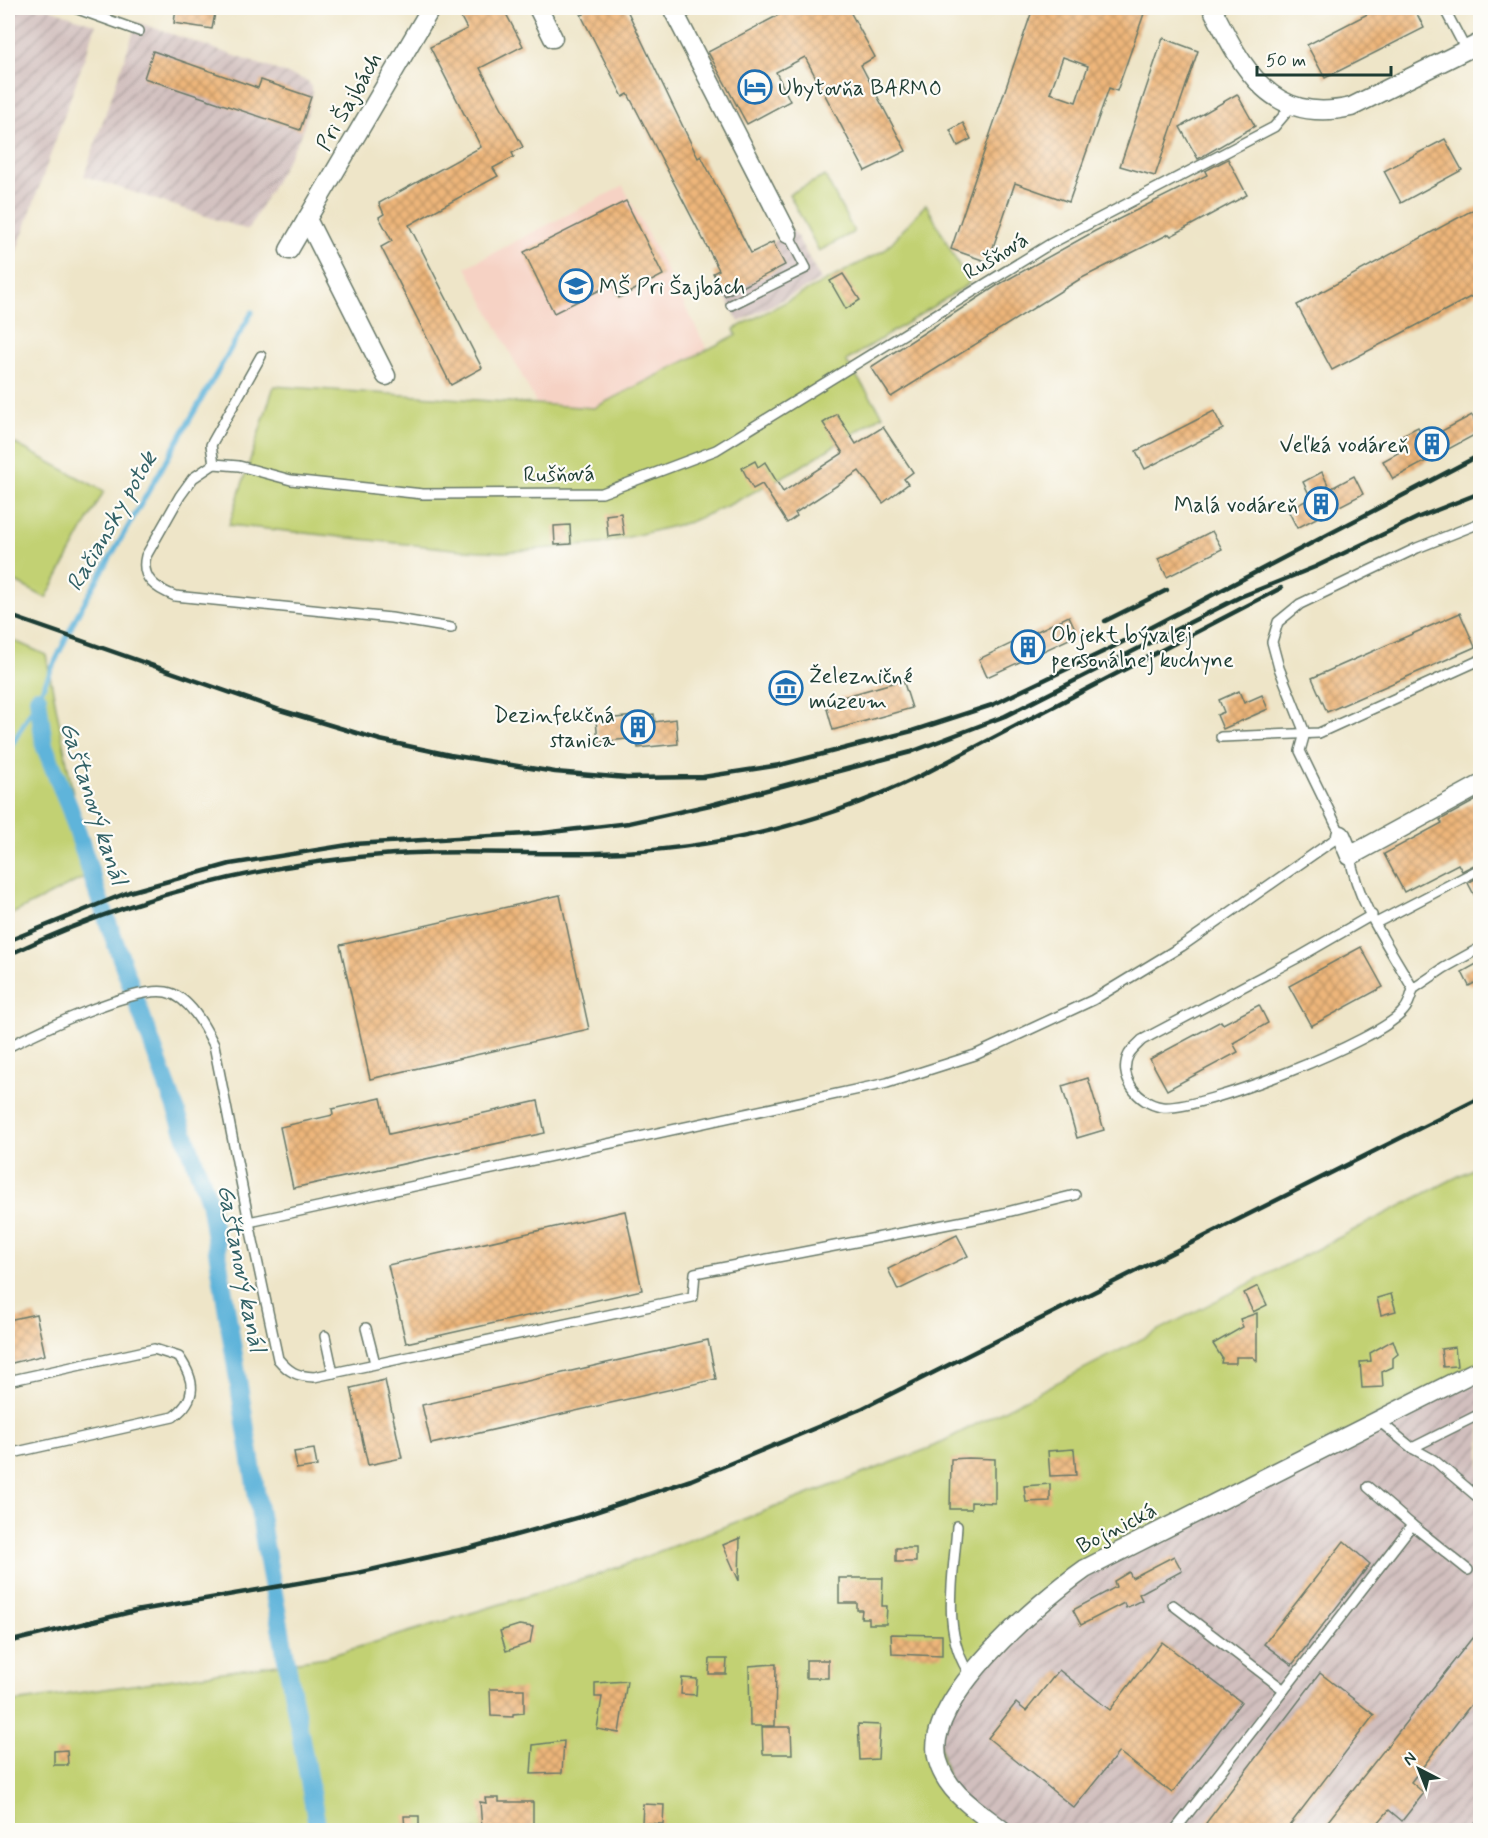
<svg xmlns="http://www.w3.org/2000/svg" width="1488" height="1838" font-family="Mynerve,sans-serif">
  <style>
    .built { fill: #f6d2c4 }
    .industrial { fill: url(#industrial-furrows) }
    .green { fill: #c2d173; stroke: #708754; stroke-width: 1.5 }
    .lines { fill: none; stroke-linecap: round; stroke-linejoin: round }
    .stream { stroke: #5eb4da; stroke-width: 5 }
    .canal { stroke: #5eb4da; stroke-width: 18 }
    .building { fill: url(#building-cross-hatch); fill-rule: evenodd }
    .service-casing { stroke: #677868; stroke-width: 12 }
    .minor-casing { stroke: #677868; stroke-width: 21 }
    .service { stroke: #fff; stroke-width: 9 }
    .minor { stroke: #fff; stroke-width: 18 }
    .rail { stroke: #1f3d34; stroke-width: 4.5 }
    .labels { text-anchor: middle; stroke-width: 4.5; stroke-linejoin: round; paint-order: stroke }
    .poi-label { font-size: 22px; fill: #1f3d34; stroke: #fdfcf7; text-anchor: start }
    .street-label { font-size: 22px; fill: #1f3d34; stroke: #fdfcf7 }
    .water-label { font-size: 24px; font-style: italic; fill: #326166; stroke: #fdfcf7 }
  </style>
  <defs>
    <pattern id="industrial-furrows" width="10" height="10" patternUnits="userSpaceOnUse" patternTransform="scale(1.5)"><rect width="10" height="10" fill="#d1bfbe"/><path d="M-1 1l2-2M0 10L10 0M9 11l2-2" fill="none" stroke="#a99c9b"/></pattern>
    <pattern id="building-cross-hatch" width="8" height="8" patternUnits="userSpaceOnUse" patternTransform="scale(1.5)"><rect width="8" height="8" fill="#eeb67a"/><path d="M0 0l8 8M0 8l8-8" fill="none" stroke="#c09565"/></pattern>
  </defs>
  <rect width="100%" height="100%" fill="#fdfcf7"/>
  <filter id="ink" filterUnits="userSpaceOnUse"><feTurbulence type="fractalNoise" baseFrequency=".0167" numOctaves="2"/><feDisplacementMap in="SourceGraphic" scale="12" xChannelSelector="R" yChannelSelector="G"/><feConvolveMatrix kernelMatrix="1 2 1 2 8 2 1 2 1" color-interpolation-filters="sRGB"/></filter>
  <filter id="wash" filterUnits="userSpaceOnUse"><feTurbulence type="fractalNoise" baseFrequency=".008" numOctaves="4" result="noise"/><feDisplacementMap in="SourceGraphic" scale="24" xChannelSelector="R" yChannelSelector="G"/><feGaussianBlur stdDeviation="1.35" result="paint"/><feColorMatrix in="noise" values="0 0 0 0 0 0 0 0 0 0 0 0 0 0 0 0 0 1.4 0 .05"/><feComposite in="paint" operator="in"/></filter>
  <g filter="url(#wash)">
    <rect width="100%" height="100%" fill="#eee5c8"/>
    <!-- built -->
    <polygon class="built" points="623,186 707,349 594,408 536,403 466,267"/>
    <!-- industrial -->
    <g class="industrial">
      <polygon points="8,8 47,8 96,25 8,276"/>
      <polygon points="137,22 308,81 313,92 302,133 248,230 84,176"/>
      <polygon points="794,231 821,280 739,322 725,296 785,265 773,242"/>
      <polygon points="1480,1361 1480,1830 1001,1830 951,1792 935,1725 1048,1589"/>
    </g>
    <!-- green -->
    <g class="green">
      <polygon points="825,176 854,232 819,251 789,194"/>
      <polygon points="926,204 969,284 846,361 883,415 797,469 731,504 690,522 600,544 504,552 462,550 229,525 274,386 594,408 736,335 734,329 885,250"/>
      <polygon points="8,440 104,491 46,598 8,578"/>
      <polygon points="8,638 46,655 89,875 8,916"/>
      <polygon points="1480,1165 1480,1361 1048,1589 935,1725 951,1792 998,1830 8,1830 8,1703 326,1657 600,1574 930,1448"/>
    </g>
    <g class="lines">
      <!-- stream -->
      <polyline class="stream" points="8,752 38,698 77,615 252,312"/>
      <!-- canal -->
      <polyline class="canal" points="38,698 44,745 70,809 98,895 209,1201 264,1540 318,1830"/>
    </g>
    <g id="blocks">
      <!-- building -->
      <g class="building">
        <polygon points="176,8 216,8 212,29 174,23"/>
        <polygon points="456,8 503,8 523,46 480,68 523,147 512,153 514,157 493,168 498,176 409,225 482,368 451,385 381,247 392,241 379,217 384,214 379,203 481,147 430,47 467,29"/>
        <polygon points="581,8 626,8 698,158 701,156 751,253 773,242 785,265 725,296 713,273 719,270 628,94 623,97 581,15 584,14"/>
        <polygon points="792,8 848,8 875,57 861,65 906,151 865,171 805,57 776,72 790,101 747,124 708,52"/>
        <path d="M1033,8H1146L1117,91L1109,88L1069,202L1015,183L988,262L951,249ZM1063,57L1088,66L1076,102L1050,93Z"/>
        <polygon points="1379,8 1414,8 1424,28 1325,78 1307,45"/>
        <polygon points="1163,38 1198,51 1155,176 1120,166"/>
        <polygon points="153,51 258,88 261,80 311,97 300,130 144,78"/>
        <polygon points="1237,94 1255,126 1198,159 1180,127"/>
        <polygon points="963,123 971,139 958,146 950,130"/>
        <polygon points="1445,139 1462,170 1401,203 1384,171"/>
        <polygon points="1228,159 1247,195 1171,236 1169,234 1080,279 891,397 871,367 998,285 1095,231 1207,175 1205,171"/>
        <polygon points="626,201 663,275 619,298 612,284 554,313 524,252"/>
        <polygon points="1480,206 1480,292 1332,370 1297,305"/>
        <polygon points="843,274 860,300 846,309 830,281"/>
        <polygon points="1214,411 1223,429 1145,469 1136,451"/>
        <polygon points="837,414 856,444 883,427 913,472 904,479 908,484 883,503 859,471 795,513 797,516 787,523 762,484 753,489 742,468 755,461 758,467 765,462 783,492 843,453 823,423"/>
        <polygon points="1472,415 1480,432 1393,479 1383,461 1407,448 1400,436 1418,427 1425,440"/>
        <polygon points="1322,472 1330,489 1354,476 1363,494 1297,528 1288,510 1311,498 1303,482"/>
        <polygon points="621,513 624,535 608,537 606,515"/>
        <polygon points="570,525 571,544 555,545 554,526"/>
        <polygon points="1212,531 1222,549 1167,577 1158,559"/>
        <polygon points="1460,613 1475,647 1327,712 1312,678"/>
        <polygon points="1069,616 1078,635 987,677 979,659"/>
        <polygon points="903,680 912,708 833,730 825,702"/>
        <polygon points="1239,691 1244,703 1262,695 1268,709 1223,729 1217,715 1224,712 1219,700"/>
        <polygon points="654,714 655,722 676,719 678,744 638,748 637,738 598,742 596,720"/>
        <polygon points="1480,798 1480,862 1462,871 1458,864 1404,892 1384,854 1442,823 1440,820"/>
        <polygon points="1480,876 1480,906 1468,883"/>
        <polygon points="560,895 589,1029 370,1079 340,945"/>
        <polygon points="1361,947 1383,987 1311,1026 1289,986"/>
        <polygon points="1480,962 1480,980 1469,986 1462,972"/>
        <polygon points="1259,1005 1268,1023 1233,1043 1238,1052 1167,1090 1150,1059 1221,1021 1223,1024"/>
        <polygon points="1088,1078 1104,1130 1077,1138 1062,1086"/>
        <polygon points="381,1098 389,1134 538,1101 545,1133 293,1188 280,1127 333,1115 332,1109"/>
        <polygon points="625,1211 642,1290 406,1343 388,1265"/>
        <polygon points="957,1235 968,1256 898,1290 888,1269"/>
        <polygon points="1258,1286 1267,1305 1253,1312 1244,1293"/>
        <polygon points="1391,1294 1396,1311 1381,1315 1377,1298"/>
        <polygon points="1257,1313 1257,1361 1253,1357 1236,1357 1236,1363 1221,1363 1222,1358 1213,1344 1243,1327 1240,1319"/>
        <polygon points="36,1314 45,1355 8,1364 8,1320"/>
        <polygon points="708,1340 716,1379 431,1444 422,1405"/>
        <polygon points="1393,1340 1398,1354 1393,1358 1393,1367 1382,1372 1383,1387 1362,1388 1360,1362 1371,1361 1370,1353"/>
        <polygon points="1455,1347 1457,1366 1443,1367 1441,1349"/>
        <polygon points="385,1380 402,1458 368,1465 351,1388"/>
        <polygon points="314,1449 317,1466 297,1469 294,1452"/>
        <polygon points="1074,1449 1076,1475 1050,1476 1048,1451"/>
        <polygon points="968,1458 995,1459 995,1503 971,1502 971,1509 950,1509 951,1459"/>
        <polygon points="1050,1484 1050,1501 1026,1502 1024,1486"/>
        <polygon points="740,1538 739,1581 723,1545"/>
        <polygon points="1344,1541 1370,1564 1292,1665 1264,1644"/>
        <rect x="896" y="1548" width="20" height="14"/>
        <polygon points="1174,1556 1182,1571 1139,1594 1142,1600 1126,1608 1124,1603 1081,1625 1073,1610 1116,1587 1114,1581 1129,1572 1132,1578"/>
        <polygon points="839,1578 883,1578 882,1606 887,1606 886,1624 869,1624 869,1618 861,1618 862,1610 857,1610 857,1603 839,1603"/>
        <polygon points="519,1625 533,1627 530,1643 506,1651 500,1631"/>
        <polygon points="1480,1628 1480,1693 1411,1782 1424,1793 1402,1821 1389,1810 1372,1830 1321,1830"/>
        <polygon points="891,1634 942,1635 942,1656 892,1654"/>
        <polygon points="1162,1642 1241,1702 1172,1793 1119,1752 1074,1808 988,1738 1016,1703 1026,1711 1059,1670 1110,1710"/>
        <polygon points="710,1659 727,1659 726,1674 709,1674"/>
        <rect x="806" y="1660" width="22" height="18"/>
        <polygon points="776,1664 775,1726 750,1726 749,1666"/>
        <polygon points="1320,1673 1374,1715 1286,1830 1216,1830 1206,1823"/>
        <polygon points="682,1678 697,1679 696,1695 681,1694"/>
        <polygon points="627,1681 619,1733 597,1729 602,1697 595,1697 595,1683"/>
        <polygon points="490,1689 524,1689 524,1713 513,1714 513,1717 491,1716"/>
        <polygon points="858,1724 880,1725 878,1759 860,1760"/>
        <polygon points="762,1727 791,1727 792,1754 763,1754"/>
        <polygon points="564,1741 562,1773 531,1774 533,1745"/>
        <polygon points="67,1750 68,1765 54,1765 54,1751"/>
        <polygon points="485,1798 499,1798 499,1802 533,1802 533,1830 482,1830 480,1802 486,1803"/>
        <polygon points="643,1804 664,1805 663,1824 642,1823"/>
        <polygon points="404,1816 419,1816 419,1830 405,1830"/>
      </g>
    </g>
  </g>
  <g filter="url(#ink)">
    <use href="#blocks" fill-opacity="0" stroke="#677868" stroke-width="1.5"/>
    <g class="lines">
      <!-- service casing -->
      <g class="service-casing">
        <g id="service">
          <polyline points="75,8 139,31"/>
          <polyline points="1444,8 1466,50"/>
          <polyline points="731,305 806,268 788,234"/>
          <polyline points="214,464 211,445 261,356"/>
          <path d="M451,628L391,618L175,596C157,589 140,579 146,556L180,496L193,478L214,464L239,466L291,480L423,494L602,493L716,450L1050,244L1274,127L1291,107"/>
          <polyline points="1221,737 1319,733 1480,660"/>
          <path d="M1350,856C1357,903 1390,948 1413,989C1411,996 1409,1005 1404,1010C1383,1040 1199,1112 1162,1107C1138,1104 1117,1076 1129,1054C1132,1049 1138,1044 1142,1040L1301,956L1372,915"/>
          <polyline points="1376,923 1480,869"/>
          <polyline points="1413,989 1444,968 1480,948"/>
          <path d="M8,1047C39,1031 134,986 166,992C189,996 205,1027 214,1045L249,1222L887,1083L975,1055L1093,1000L1182,946L1341,835L1300,751L1305,733L1279,668L1272,642L1278,622L1300,604L1417,548L1480,523"/>
          <path d="M249,1222L278,1359C289,1372 296,1376 314,1377L693,1297L695,1273L995,1215L1075,1195"/>
          <polyline points="366,1328 375,1363"/>
          <polyline points="325,1336 333,1373"/>
          <path d="M8,1381L154,1349L179,1357C195,1380 198,1399 173,1417L8,1454"/>
          <polyline points="1379,1421 1412,1448 1480,1414"/>
          <polyline points="1412,1448 1434,1460 1480,1499"/>
          <polyline points="1368,1487 1412,1525"/>
          <path d="M957,1526C954,1576 940,1633 971,1676"/>
          <polyline points="1173,1605 1284,1690 1175,1830"/>
          <polyline points="1284,1690 1412,1525 1468,1570"/>
          <polyline points="1476,1830 1480,1825"/>
        </g>
      </g>
      <!-- minor casing -->
      <g class="minor-casing">
        <g id="minor">
          <polyline points="538,8 553,38"/>
          <polyline points="684,8 674,12 788,234"/>
          <path d="M1212,8C1243,69 1271,125 1351,107L1480,43"/>
          <polyline points="289,250 307,219"/>
          <polyline points="386,376 307,219 431,8"/>
          <polyline points="1341,835 1350,856 1480,785"/>
          <path d="M1002,1830C978,1811 947,1793 938,1761C920,1702 1041,1600 1085,1569L1480,1369"/>
        </g>
      </g>
      <!-- service -->
      <use href="#service" class="service"/>
      <!-- minor -->
      <use href="#minor" class="minor"/>
      <!-- rail -->
      <g class="rail">
        <polyline points="8,615 280,710 380,740 450,755 555,772 627,778 703,777 780,765 912,731 992,705 1111,648 1480,455"/>
        <polyline points="1105,621 1167,590"/>
        <polyline points="8,941 129,892 230,864 354,844 543,833 629,823 710,805 911,752 1005,716 1240,597 1315,567 1419,517 1480,493"/>
        <path d="M8,955C129,898 260,863 394,854C462,849 529,855 597,853C709,851 819,825 920,776L1281,588"/>
        <polyline points="8,1642 135,1611 357,1573 469,1548 580,1517 691,1480 863,1408 1480,1098"/>
      </g>
    </g>
  </g>
  <!-- icons -->
  <defs>
    <g id="hotel-ring" transform="scale(1.725)"><circle r="9.5" fill="#fdfcf7" stroke="#1f6fb2" stroke-width="1.5"/><path d="M-6-4.5h1.5V1H6V5H4.5V3h-9V5H-6ZM-4 0a1.8 1.8 0 1 1 3.6 0ZM.5 0V-2.5h3Q6-2.5 6 0Z" fill="#1f6fb2"/></g>
    <g id="school-ring" transform="scale(1.725)"><circle r="9.5" fill="#fdfcf7" stroke="#1f6fb2" stroke-width="1.5"/><path d="M0-5L7-2L0 1L-7-2ZM-4 1L0 2.5L4 1V4Q0 6-4 4Z" fill="#1f6fb2"/></g>
    <g id="building-ring" transform="scale(1.725)"><circle r="9.5" fill="#fdfcf7" stroke="#1f6fb2" stroke-width="1.5"/><path d="M-4-6H4V6H1V3H-1V6H-4ZM-2.5-4.3h1.7v1.8h-1.7ZM.8-4.3h1.7v1.8H.8ZM-2.5-1h1.7V.8h-1.7ZM.8-1h1.7V.8H.8Z" fill="#1f6fb2"/></g>
    <g id="museum-ring" transform="scale(1.725)"><circle r="9.5" fill="#fdfcf7" stroke="#1f6fb2" stroke-width="1.5"/><path d="M0-6L6-3V-2H-6V-3ZM-5-1h2V3h-2ZM-1-1h2V3h-2ZM3-1h2V3H3ZM-6 4H6V6H-6Z" fill="#1f6fb2"/></g>
  </defs>
  <g fill-rule="evenodd">
    <use href="#hotel-ring" x="755" y="87"/>
    <use href="#school-ring" x="576" y="286"/>
    <use href="#building-ring" x="1432" y="444"/>
    <use href="#building-ring" x="1321" y="504"/>
    <use href="#building-ring" x="1028" y="647"/>
    <use href="#museum-ring" x="786" y="688"/>
    <use href="#building-ring" x="638" y="727"/>
  </g>
  <g class="labels">
    <!-- poi labels -->
    <g class="poi-label">
      <text x="778" y="95">Ubytovňa BARMO</text>
      <text x="599" y="294">MŠ Pri Šajbách</text>
      <text x="1409" y="452" text-anchor="end">Veľká vodáreň</text>
      <text x="1298" y="512" text-anchor="end">Malá vodáreň</text>
      <text x="1051" y="642">Objekt bývalej<tspan x="1051" dy="25">personálnej kuchyne</tspan></text>
      <text x="809" y="683">Železničné<tspan x="809" dy="25">múzeum</tspan></text>
      <text x="615" y="722" text-anchor="end">Dezinfekčná<tspan x="615" dy="25">stanica</tspan></text>
    </g>
    <!-- street labels -->
    <g class="street-label">
      <text transform="translate(348 101) rotate(-60)" y="8">Pri Šajbách</text>
      <text transform="translate(995 255) rotate(-31)" y="8">Rušňová</text>
      <text transform="translate(559 473) rotate(-1)" y="8">Rušňová</text>
      <text transform="translate(1116 1527) rotate(-27)" y="8">Bojnická</text>
    </g>
    <!-- water labels -->
    <g class="water-label">
      <text transform="translate(111 521) rotate(-60)" y="8">Račiansky potok</text>
      <text transform="translate(94 803) rotate(72)" y="8">Gaštanový kanál</text>
      <text transform="translate(242 1268) rotate(79)" y="8">Gaštanový kanál</text>
    </g>
  </g>
  <!-- margin -->
  <rect width="1488" height="1838" fill="none" stroke="#fdfcf7" stroke-width="30"/>
  <!-- north arrow -->
  <g transform="translate(1419 1769) rotate(318)" stroke="#fdfcf7" stroke-width="4.5" paint-order="stroke">
  <path d="M0-4.5L10 22L0 15L-10 22Z" fill="#1f3d34"/>
  <text y="-9" font-size="16" font-weight="bold" text-anchor="middle" fill="#1f3d34">N</text>
  </g>
  <!-- scale -->
  <path d="M1257 66v9h134v-9" fill="none" stroke="#1f3d34" stroke-width="3"/>
  <text x="1266" y="66" font-size="18" fill="#1f3d34" stroke="#fdfcf7" stroke-width="4.5" paint-order="stroke">50 m</text>
</svg>
